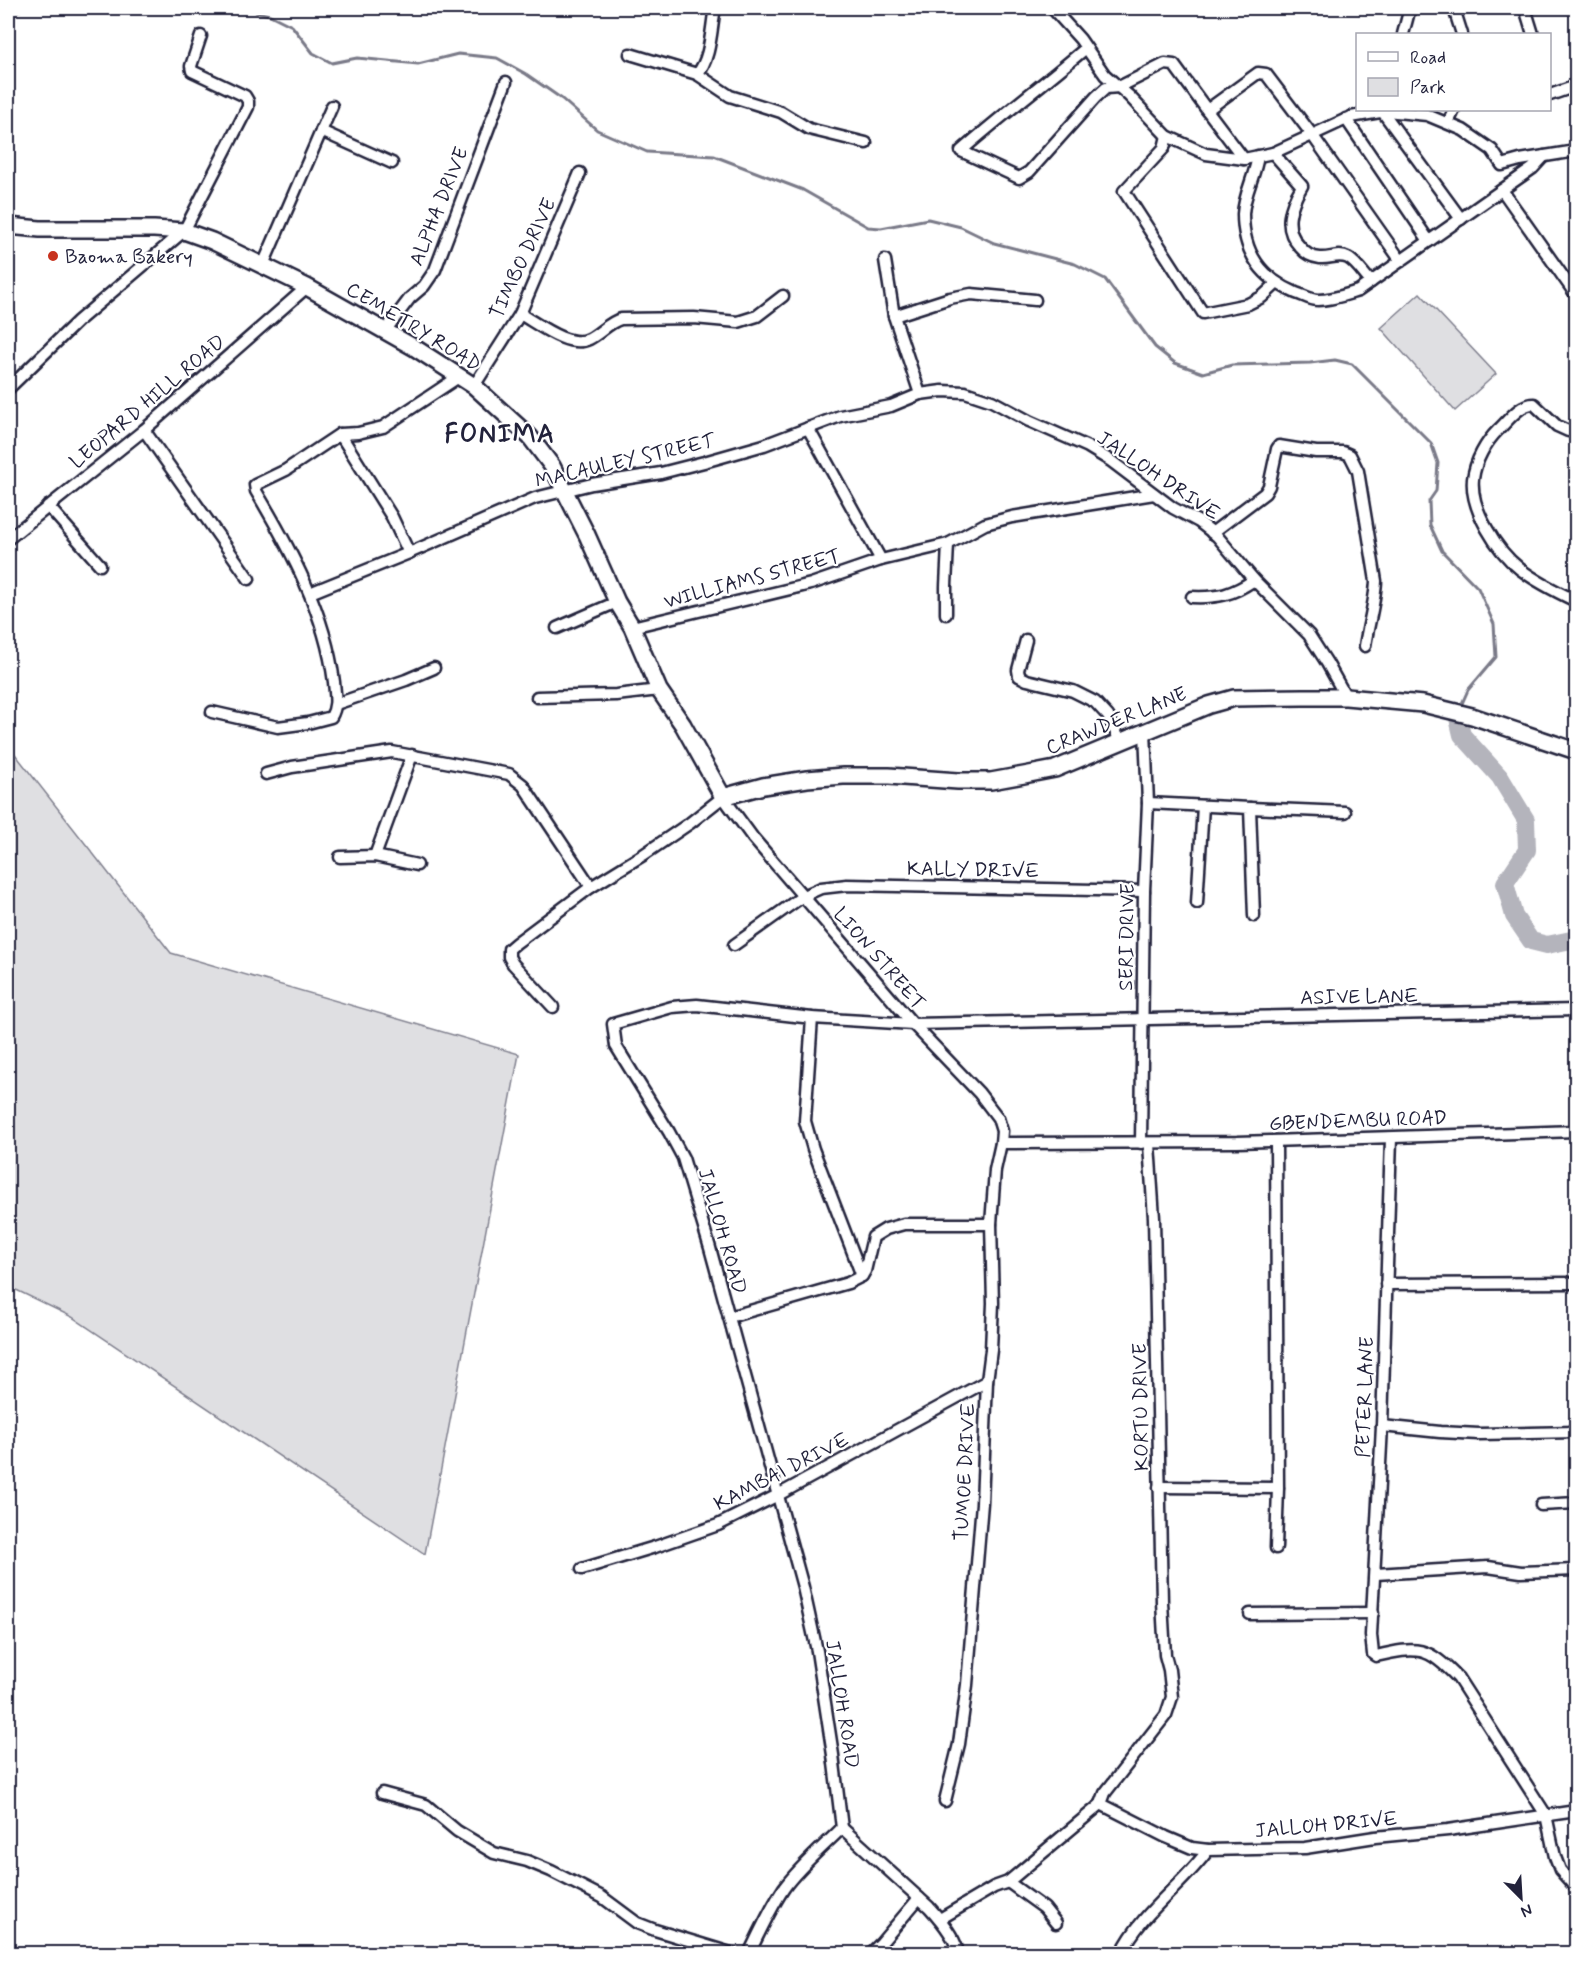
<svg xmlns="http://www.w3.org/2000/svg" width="1584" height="1961" font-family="Mynerve,sans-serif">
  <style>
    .green { fill: #dfdfe2; stroke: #80808e; stroke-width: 1.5 }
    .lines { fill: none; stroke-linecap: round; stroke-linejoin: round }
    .stream { stroke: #7a7a88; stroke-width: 3 }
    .river { stroke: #b4b4bc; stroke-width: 18 }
    .street-casing { stroke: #22223b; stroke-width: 15 }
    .secondary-casing { stroke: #22223b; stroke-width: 20 }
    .street { stroke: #fff; stroke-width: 10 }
    .secondary { stroke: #fff; stroke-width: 15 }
    .poi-dot { fill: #c8321e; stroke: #fff; stroke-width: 2 }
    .labels { text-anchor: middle; stroke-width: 4.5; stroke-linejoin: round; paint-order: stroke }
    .street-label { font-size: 20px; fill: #22223b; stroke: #fff }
    .poi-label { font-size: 20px; fill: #22223b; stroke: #fff; text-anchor: start }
    .district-label { font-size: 26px; font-weight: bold; letter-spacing: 1.5px; fill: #22223b; stroke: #fff }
  </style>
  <rect width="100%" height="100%" fill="#fff"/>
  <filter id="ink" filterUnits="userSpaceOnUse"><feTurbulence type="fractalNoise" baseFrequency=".0167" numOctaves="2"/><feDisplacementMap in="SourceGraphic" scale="12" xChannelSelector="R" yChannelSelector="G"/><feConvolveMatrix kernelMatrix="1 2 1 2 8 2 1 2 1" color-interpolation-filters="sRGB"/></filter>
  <g filter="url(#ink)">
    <!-- green -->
    <g class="green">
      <polygon points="1420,293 1496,374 1455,411 1381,328"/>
      <polygon points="8,745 171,953 519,1054 425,1554 72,1317 8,1286"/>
    </g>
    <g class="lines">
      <!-- stream -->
      <g class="stream">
        <polyline points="254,8 256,12 270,15 292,26 313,53 332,63 357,58 418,64 458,54 497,58 526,74 562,99 597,130 647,152 714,156 803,190 868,227 881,228 928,219 961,227 994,243 1075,264 1105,279 1155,347 1175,363 1203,373 1232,365 1310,363 1335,360 1352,364 1431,443 1438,463 1436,491 1429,501 1430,525 1442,551 1478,588 1494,624 1496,657 1468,690 1460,708"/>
        <polyline points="8,12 30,8"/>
      </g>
      <!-- river -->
      <polyline class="river" points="1457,714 1462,735 1500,777 1526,820 1527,850 1505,883 1514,916 1531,941 1547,945 1576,939"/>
      <!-- street casing -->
      <g class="street-casing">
        <g id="street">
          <polyline points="1052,8 1080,39 1105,75 1129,96 1167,136 1206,154 1244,159 1273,153 1351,117 1386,111 1427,115 1463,130 1492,150 1502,165 1520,160 1576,151"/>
          <polyline points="1455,8 1455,12 1462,34"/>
          <polyline points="1525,8 1533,34"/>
          <polyline points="1403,34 1410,8"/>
          <path d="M1086,48C1045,83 1002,115 961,151L1019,178L1029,172L1096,97L1106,88L1119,87L1165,64L1174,65L1207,110"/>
          <path d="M630,54L697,74C711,59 711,28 715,8"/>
          <polyline points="697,74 730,96 781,112 809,129 866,143"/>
          <polyline points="1550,95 1576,86"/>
          <polyline points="1382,111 1461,219"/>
          <polyline points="1346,119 1429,241"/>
          <polyline points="1448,123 1454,110"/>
          <polyline points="321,131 392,163"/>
          <polyline points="1167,136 1164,148 1124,191 1203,313 1248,304 1262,297 1277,283"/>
          <path d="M1273,153L1302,186C1290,206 1282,228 1300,247C1306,254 1311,257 1320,258C1330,259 1339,253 1348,258C1357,263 1364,275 1371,282"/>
          <path d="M1258,156C1255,176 1244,194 1243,214C1243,253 1261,278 1296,293C1303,295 1310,300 1318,300C1332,300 1345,295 1358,291L1533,168L1544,156"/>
          <polyline points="1244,159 1207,110 1258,73 1266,74 1313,136 1401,261"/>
          <polyline points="1502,190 1576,295"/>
          <polyline points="885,260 894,316 920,394"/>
          <polyline points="263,265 332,106"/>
          <path d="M520,314C538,324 569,349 589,339C601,333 609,322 621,319L694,318L738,322L757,316L783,296"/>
          <polyline points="894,316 950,298 971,294 1035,300"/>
          <polyline points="385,331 410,298 424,286 435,270 506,82"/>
          <polyline points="474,386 520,314 580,173"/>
          <polyline points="8,389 78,321 184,231 248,107 248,101 245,96 192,71 191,66 201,36"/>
          <path d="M1576,427L1568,431L1557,426L1534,404C1519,404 1508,421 1498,430C1486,442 1475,461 1473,479C1470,509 1497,551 1520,569C1537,582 1557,592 1576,601"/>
          <polyline points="808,428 881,560"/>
          <polyline points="144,430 249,579"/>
          <polyline points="340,434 392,517 409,553"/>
          <polyline points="48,506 100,565"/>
          <path d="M1212,533L1265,493L1269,486L1277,449L1279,446L1316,452H1343L1350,455L1358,471L1376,581C1375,603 1368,625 1365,646"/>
          <polyline points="8,539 144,430 307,287"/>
          <polyline points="310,593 409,553 535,498 592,484 661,473 704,462 764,445 840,416 891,406 920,394 942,391 965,392 992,401 1029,421 1088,447 1111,461 1173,508 1199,522 1217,536 1254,580 1309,635 1327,663 1346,697"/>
          <path d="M1192,597C1218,598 1232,595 1254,580"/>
          <polyline points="946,614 946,586 948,544"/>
          <polyline points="632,627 811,584 881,560 948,544 985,524 1012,517 1154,494"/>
          <polyline points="557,628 617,602"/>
          <polyline points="1026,640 1018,670 1019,676 1027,680 1073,691 1095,702 1108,716 1120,741"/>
          <polyline points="537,697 616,695 659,690"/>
          <polyline points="336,704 406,680 434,668"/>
          <path d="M212,712L278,727L308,723L331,717C338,705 335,695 334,682C325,612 291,550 256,491L255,485L286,470L340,434L358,433L383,427L460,376"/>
          <polyline points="266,774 292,767 392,752 509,774 523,785 591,887"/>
          <polyline points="1148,803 1250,808 1254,916"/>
          <polyline points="1250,808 1345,812"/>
          <polyline points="375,856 412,755"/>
          <polyline points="340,857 375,856 417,865"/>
          <polyline points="1197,903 1203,806"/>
          <polyline points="734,945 803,896 821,888 847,885 1144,891"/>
          <polyline points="553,1007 513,964 509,957 509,949 516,943 591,887 643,855 690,823 723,797 753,838 913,1024 979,1093 998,1118 1002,1131 1001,1143 995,1170 991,1224 993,1303 991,1350 987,1381 982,1503 967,1685 959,1744 945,1801"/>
          <polyline points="812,1018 805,1121 813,1149 862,1276"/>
          <path d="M1391,1138L1382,1426L1371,1635L1373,1654L1376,1656C1418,1646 1427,1646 1458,1678L1546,1815L1555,1857L1560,1870L1576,1888"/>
          <polyline points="1276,1141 1278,1488 1276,1548"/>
          <polyline points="1001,1143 1237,1142 1576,1131"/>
          <polyline points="1141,1143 1144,891 1148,803 1145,731"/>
          <polyline points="1149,1144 1154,1218 1162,1602 1165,1655 1169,1670 1172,1697 1166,1715 1105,1793 1101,1804 1166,1837 1192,1848 1208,1850 1305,1848 1375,1837 1448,1830 1576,1811"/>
          <polyline points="1386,1284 1576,1283"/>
          <polyline points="729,1317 848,1283 862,1276 865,1271 873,1237 886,1229 904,1224 991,1224"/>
          <polyline points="1382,1426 1440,1432 1479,1434 1576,1432"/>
          <polyline points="1159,1487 1278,1488"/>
          <polyline points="1541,1505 1576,1503"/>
          <polyline points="582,1569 655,1547 718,1525 778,1495 987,1381"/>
          <polyline points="1376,1574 1488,1567 1521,1572 1576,1570"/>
          <polyline points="1250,1614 1373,1613"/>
          <polyline points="382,1793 426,1805 457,1831 494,1853 527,1861 551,1871 602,1897 637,1923 655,1930 734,1954"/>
          <polyline points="842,1828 833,1755 817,1651 803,1587 710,1248 683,1158 669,1132 616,1046 613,1024 672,1007 697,1005 812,1018 913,1024 1576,1010"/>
          <path d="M842,1828L929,1907C939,1918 957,1939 958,1954"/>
          <polyline points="1008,1882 1044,1908 1056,1923"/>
          <polyline points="940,1919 994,1887 1008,1882 1101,1804"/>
          <path d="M749,1954C760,1931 770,1909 784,1888C800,1866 823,1847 842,1828"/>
          <polyline points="870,1954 881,1943 919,1898"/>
          <path d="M1121,1954C1141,1912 1182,1886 1208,1850"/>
        </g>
      </g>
      <!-- secondary casing -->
      <g class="secondary-casing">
        <polyline id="secondary" points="8,226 40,229 154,229 184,231 212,241 307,287 415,348 474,386 530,437 552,466 587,535 617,602 632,627 659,690 683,725 723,797 763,786 807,779 843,776 889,776 958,781 991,781 1024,775 1055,769 1209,705 1234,698 1303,697 1346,697 1423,704 1472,716 1576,751"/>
      </g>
      <!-- street -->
      <use href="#street" class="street"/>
      <!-- secondary -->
      <use href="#secondary" class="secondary"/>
    </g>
  </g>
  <!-- markers -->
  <circle class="poi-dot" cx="53" cy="256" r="6"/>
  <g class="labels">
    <!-- street labels -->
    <g class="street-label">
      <text transform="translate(438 206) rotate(-68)" y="7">ALPHA DRIVE</text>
      <text transform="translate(522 258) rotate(-65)" y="7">TIMBO DRIVE</text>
      <text transform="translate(414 326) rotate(31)" y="7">CEMETRY ROAD</text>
      <text transform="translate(147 401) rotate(-40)" y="7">LEOPARD HILL ROAD</text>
      <text transform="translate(625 460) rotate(-13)" y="7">MACAULEY STREET</text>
      <text transform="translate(1159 475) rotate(34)" y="7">JALLOH DRIVE</text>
      <text transform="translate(752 578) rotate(-15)" y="7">WILLIAMS STREET</text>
      <text transform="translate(1116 720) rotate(-22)" y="7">CRAWDER LANE</text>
      <text transform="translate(973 869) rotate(1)" y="7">KALLY DRIVE</text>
      <text transform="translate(1126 937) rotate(-89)" y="7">SERI DRIVE</text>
      <text transform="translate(880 958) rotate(49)" y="7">LION STREET</text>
      <text transform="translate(1359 996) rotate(-1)" y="7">ASIVE LANE</text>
      <text transform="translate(1358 1120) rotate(-2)" y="7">GBENDEMBU ROAD</text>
      <text transform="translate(723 1231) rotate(74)" y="7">JALLOH ROAD</text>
      <text transform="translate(1364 1397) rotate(-88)" y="7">PETER LANE</text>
      <text transform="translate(1140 1407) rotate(-91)" y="7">KORTU DRIVE</text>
      <text transform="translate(781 1471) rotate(-27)" y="7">KAMBAI DRIVE</text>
      <text transform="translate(964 1472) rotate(-87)" y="7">TUMOE DRIVE</text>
      <text transform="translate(843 1704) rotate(81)" y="7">JALLOH ROAD</text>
      <text transform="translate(1326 1824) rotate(-5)" y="7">JALLOH DRIVE</text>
    </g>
    <!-- poi labels -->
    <g class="poi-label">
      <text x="65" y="263">Baoma Bakery</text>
    </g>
    <!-- district labels -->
    <g class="district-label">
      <text x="500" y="442">FONIMA</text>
    </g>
  </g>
  <!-- margin -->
  <rect width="1584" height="1961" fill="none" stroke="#fff" stroke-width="30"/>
  <rect x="15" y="15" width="1554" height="1931" fill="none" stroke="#22223b" stroke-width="2" filter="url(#ink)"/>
  <!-- legend -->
  <rect x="1356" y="33" width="195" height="78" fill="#ffffff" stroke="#a7a7b1" stroke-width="1.5"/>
  <rect x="1368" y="52" width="30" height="9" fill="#ffffff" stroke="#a7a7b1" stroke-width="1.5"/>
  <text x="1410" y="63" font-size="18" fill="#22223b">Road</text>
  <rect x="1368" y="78" width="30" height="18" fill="#dfdfe2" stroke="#a7a7b1" stroke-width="1.5"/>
  <text x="1410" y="93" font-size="18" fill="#22223b">Park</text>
  <!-- north arrow -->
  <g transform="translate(1521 1898) rotate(156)" stroke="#ffffff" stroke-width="4.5" paint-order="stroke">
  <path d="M0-4.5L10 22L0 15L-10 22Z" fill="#22223b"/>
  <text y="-9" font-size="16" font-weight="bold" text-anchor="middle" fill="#22223b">N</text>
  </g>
</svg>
